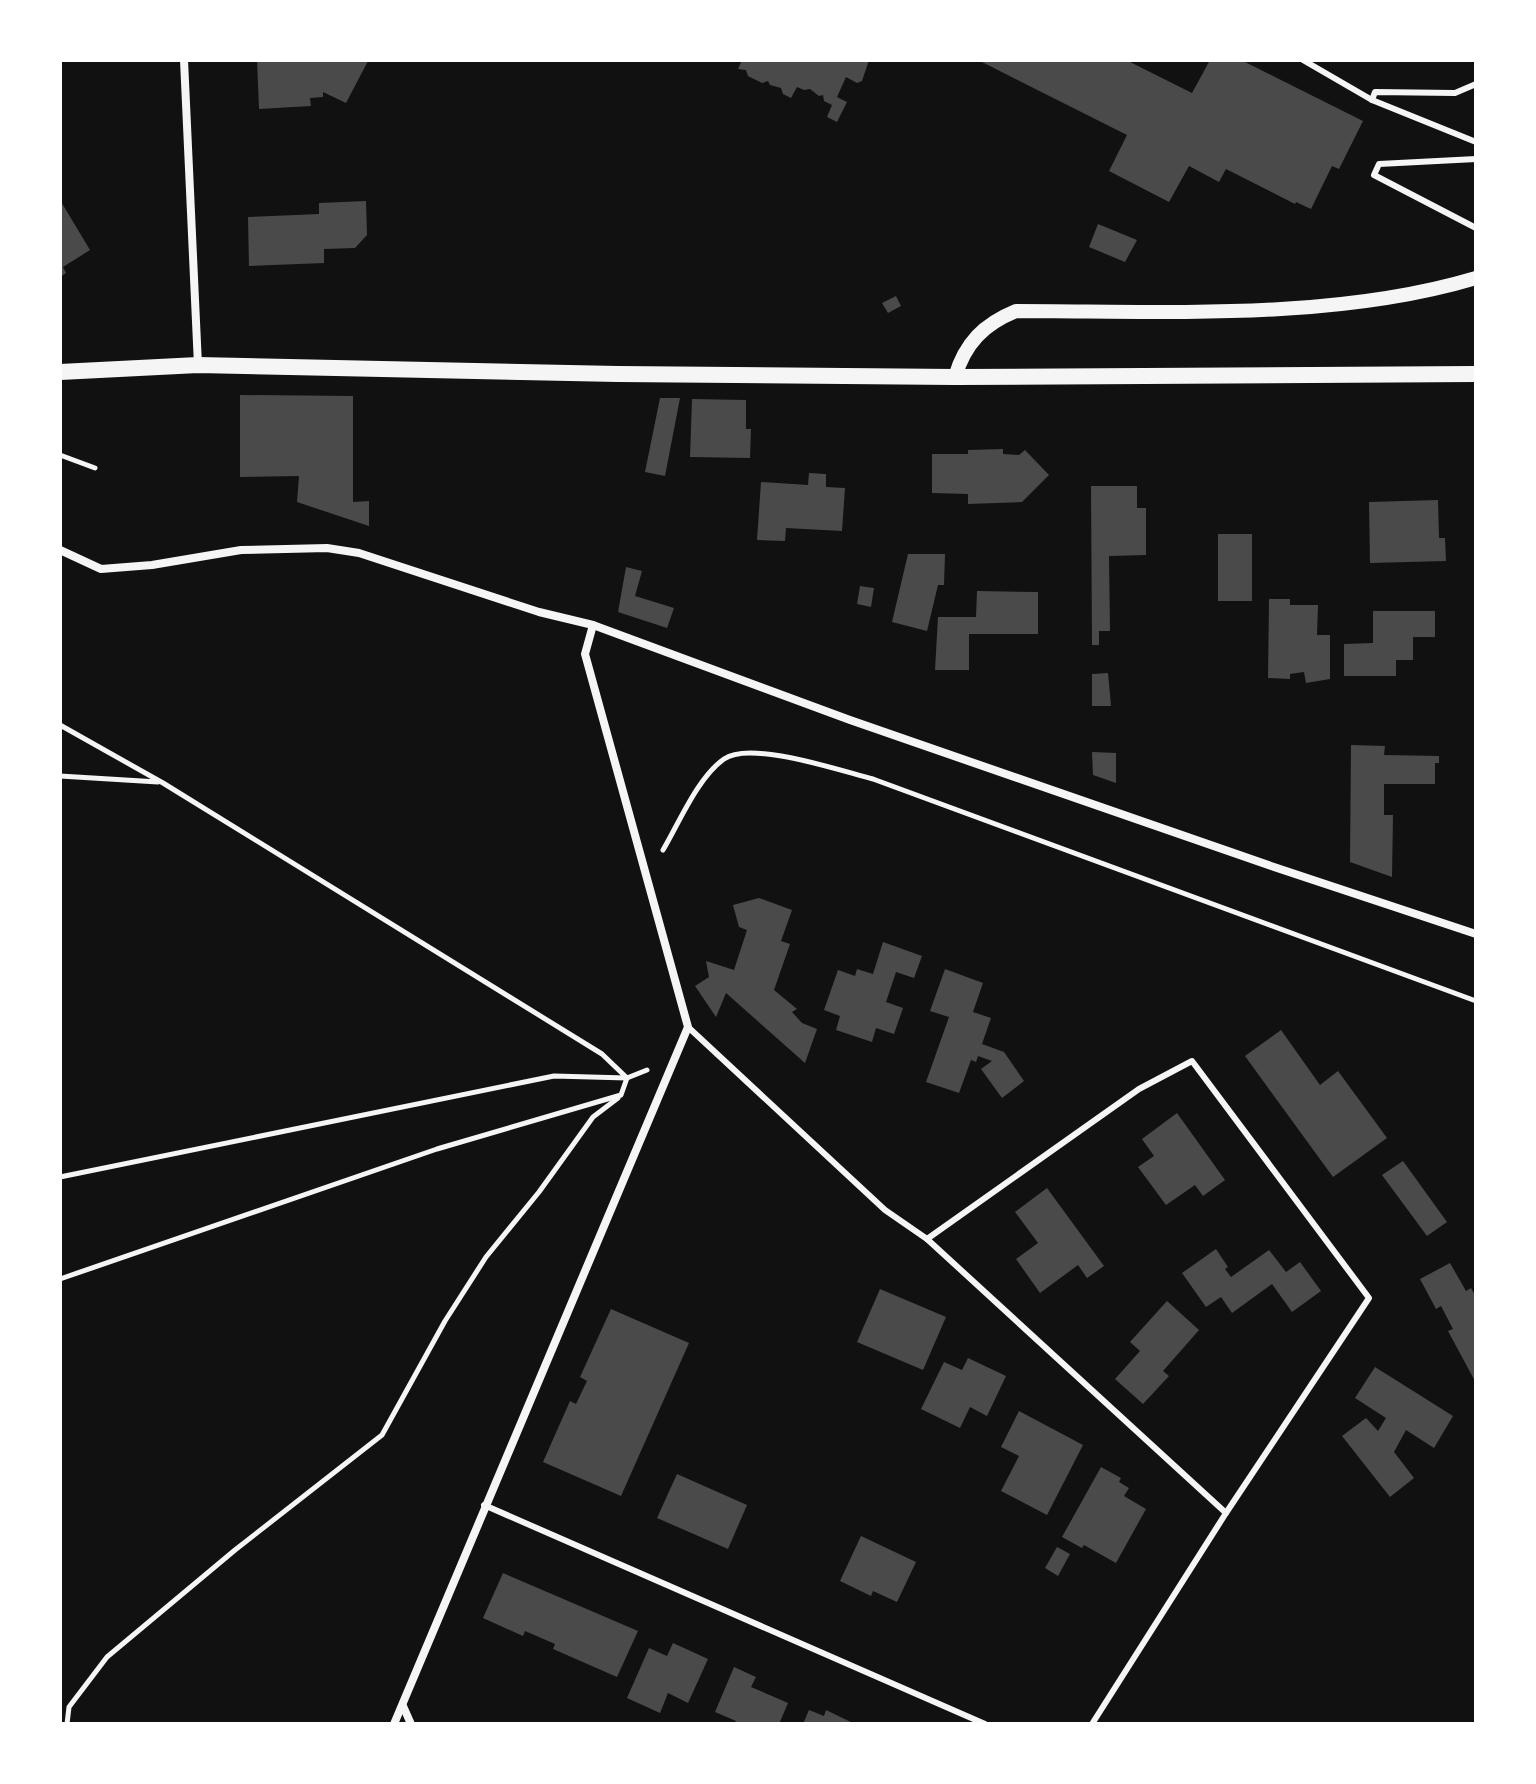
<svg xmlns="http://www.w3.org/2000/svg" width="1536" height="1784" font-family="'Roboto Serif',serif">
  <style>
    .building { fill: #4a4a4a }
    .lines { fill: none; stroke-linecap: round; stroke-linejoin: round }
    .path { stroke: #f5f5f5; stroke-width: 5 }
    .service { stroke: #f5f5f5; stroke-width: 6 }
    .minor { stroke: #f5f5f5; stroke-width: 8 }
    .tertiary { stroke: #f5f5f5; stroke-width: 14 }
    .secondary { stroke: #f5f5f5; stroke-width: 16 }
  </style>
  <rect width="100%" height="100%" fill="#111"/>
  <!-- building -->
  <g class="building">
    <polygon points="257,60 365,60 368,61 346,103 323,92 323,97 310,98 311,106 259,109"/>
    <polygon points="742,60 869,60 862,81 857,83 846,77 837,97 847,102 837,122 827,117 832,105 824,101 823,95 819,96 810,89 804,90 797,87 791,98 783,94 781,88 770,85 768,81 762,83 748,76 746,70 738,69"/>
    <polygon points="978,60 1126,60 1192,93 1210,60 1241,60 1363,121 1339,169 1332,166 1311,209 1296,202 1295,204 1226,169 1219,182 1189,166 1169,202 1109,171 1127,135"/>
    <polygon points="60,200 90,250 63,267 66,273 60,277"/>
    <polygon points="366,201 367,235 355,248 324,249 324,263 249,266 248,217 319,214 319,203"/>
    <polygon points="1098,224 1137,240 1125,262 1089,247"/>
    <polygon points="896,296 901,306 888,313 882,303"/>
    <polygon points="240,395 353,396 353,502 369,501 369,526 297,502 299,476 240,477"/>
    <polygon points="660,398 680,398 665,476 645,472"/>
    <polygon points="692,399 746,400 746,429 751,429 750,458 690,457"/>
    <polygon points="1003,449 1003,454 1019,455 1025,450 1049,475 1022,502 968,504 968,494 932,493 932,454 968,454 968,450"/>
    <polygon points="809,473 826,474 826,487 845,488 842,531 786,528 785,541 757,540 761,482 808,485"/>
    <polygon points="1091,486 1137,486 1137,508 1146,508 1146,555 1109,556 1110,631 1099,631 1099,645 1092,645"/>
    <polygon points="1438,500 1439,538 1445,538 1446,561 1370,563 1369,502"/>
    <rect x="1218" y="534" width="34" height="67"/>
    <polygon points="908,554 945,554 944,585 938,585 927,631 892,622"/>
    <polygon points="626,567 642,571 635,596 674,608 667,628 618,612"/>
    <polygon points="860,586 874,588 871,607 857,604"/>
    <polygon points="977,591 1038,592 1038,634 969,634 969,670 935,670 938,617 976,617"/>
    <polygon points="1269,599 1290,599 1290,605 1318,605 1317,635 1330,635 1330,679 1306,683 1304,672 1290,674 1290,679 1268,678"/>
    <polygon points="1373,611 1435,611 1435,637 1413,637 1413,660 1396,660 1396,676 1344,676 1344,644 1373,643"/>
    <polygon points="1108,673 1111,706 1092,706 1092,674"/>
    <polygon points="1351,745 1385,746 1384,755 1439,756 1439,763 1435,763 1435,784 1384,784 1384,815 1393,815 1392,877 1350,862"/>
    <polygon points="1092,752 1116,753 1116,783 1093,775"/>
    <polygon points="759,898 792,910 781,941 790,944 774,990 797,1009 792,1012 802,1023 817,1029 805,1063 726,993 716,1017 695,986 709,977 706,961 734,970 747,930 739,927 733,905"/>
    <polygon points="883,942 922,956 914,978 896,972 886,1002 903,1008 894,1034 876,1028 872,1042 836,1030 840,1016 824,1010 838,970 855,976 857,969 873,974"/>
    <polygon points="945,969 983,983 973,1012 991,1018 982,1044 1004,1052 1024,1081 1002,1098 981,1069 992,1061 978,1056 976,1062 971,1060 959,1093 926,1082 949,1017 930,1011"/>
    <polygon points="1281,1030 1320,1085 1338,1071 1387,1138 1333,1177 1245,1056"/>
    <polygon points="1177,1113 1225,1180 1203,1196 1195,1185 1166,1205 1138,1167 1154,1156 1142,1139"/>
    <polygon points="1403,1161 1447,1222 1427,1236 1382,1175"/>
    <polygon points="1047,1188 1104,1266 1087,1278 1078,1265 1040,1293 1016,1259 1038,1243 1015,1212"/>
    <polygon points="1216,1249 1228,1267 1225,1269 1231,1277 1269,1250 1286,1272 1300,1262 1321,1291 1292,1312 1272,1284 1232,1313 1221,1297 1206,1307 1182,1273"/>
    <polygon points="1450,1263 1466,1291 1471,1288 1476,1297 1476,1383 1448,1331 1453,1329 1441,1306 1436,1309 1420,1279"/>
    <polygon points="880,1289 946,1317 923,1370 857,1342"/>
    <polygon points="1167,1301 1199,1330 1163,1371 1169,1376 1143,1404 1115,1379 1140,1351 1130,1342"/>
    <polygon points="611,1309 689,1343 621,1496 543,1462 570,1401 576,1404 587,1381 580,1377"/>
    <polygon points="968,1358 1006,1376 987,1416 970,1407 960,1428 921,1409 944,1362 962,1370"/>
    <polygon points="1375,1367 1453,1416 1434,1448 1406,1430 1394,1452 1414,1478 1390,1497 1342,1436 1366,1418 1378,1431 1386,1418 1355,1398"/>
    <polygon points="1019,1411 1083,1445 1047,1515 1001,1491 1019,1456 1001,1447"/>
    <polygon points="1101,1467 1121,1478 1119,1482 1129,1488 1124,1496 1146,1509 1116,1563 1084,1545 1082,1548 1062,1537"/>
    <polygon points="677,1474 747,1505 728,1549 657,1518"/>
    <polygon points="861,1536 916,1562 897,1602 873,1591 871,1596 840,1581"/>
    <polygon points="1057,1547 1070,1554 1058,1576 1045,1568"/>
    <polygon points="503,1573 638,1631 617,1677 553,1649 555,1644 525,1631 523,1636 483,1618"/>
    <polygon points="673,1643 708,1659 688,1703 668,1693 660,1713 627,1698 649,1648 667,1656"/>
    <polygon points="734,1667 756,1677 751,1687 788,1703 779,1724 734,1724 736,1721 715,1712"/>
    <polygon points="809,1710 824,1716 826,1710 855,1724 803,1724"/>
  </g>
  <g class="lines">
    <!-- path -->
    <g class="path">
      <polyline points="60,455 95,468"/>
      <polyline points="60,725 163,783 602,1054 627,1078 621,1095 437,1149 60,1279"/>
      <polyline points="60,776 158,782"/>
      <path d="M663,850C679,823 698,777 724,759C750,740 841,771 873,779L1476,1001"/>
      <polyline points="60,1177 554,1076 627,1078 647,1070"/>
      <polyline points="67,1724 69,1707 107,1657 235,1550 382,1435 445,1321 486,1257 539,1192 593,1117 618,1098"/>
    </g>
    <!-- service -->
    <g class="service">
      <polyline points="1303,60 1372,100"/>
      <polyline points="1476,84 1455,93 1375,92 1372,100 1476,142"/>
      <polyline points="1476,159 1379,164 1374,175 1476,228"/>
      <polyline points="688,1027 885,1210 927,1239 1226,1513 1092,1724"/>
      <polyline points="927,1239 1139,1089 1192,1061 1369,1298 1226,1513"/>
      <polyline points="484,1505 985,1724"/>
    </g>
    <!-- minor -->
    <g class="minor">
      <polyline points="184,60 198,365"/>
      <polyline points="60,550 101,569 152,565 241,550 327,548 359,553 539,612 593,625 850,720 1274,867 1476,934"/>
      <polyline points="403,1706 411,1724"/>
      <polyline points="394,1724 688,1027 585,654 593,625"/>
    </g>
    <!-- tertiary -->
    <path class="tertiary" d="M955,377C965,343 984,324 1016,311C1165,311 1332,321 1476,278"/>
    <!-- secondary -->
    <polyline class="secondary" points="60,372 198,365 618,374 955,377 1476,374"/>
  </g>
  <!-- border -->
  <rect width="1536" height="1784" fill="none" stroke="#ffffff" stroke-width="124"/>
</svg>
